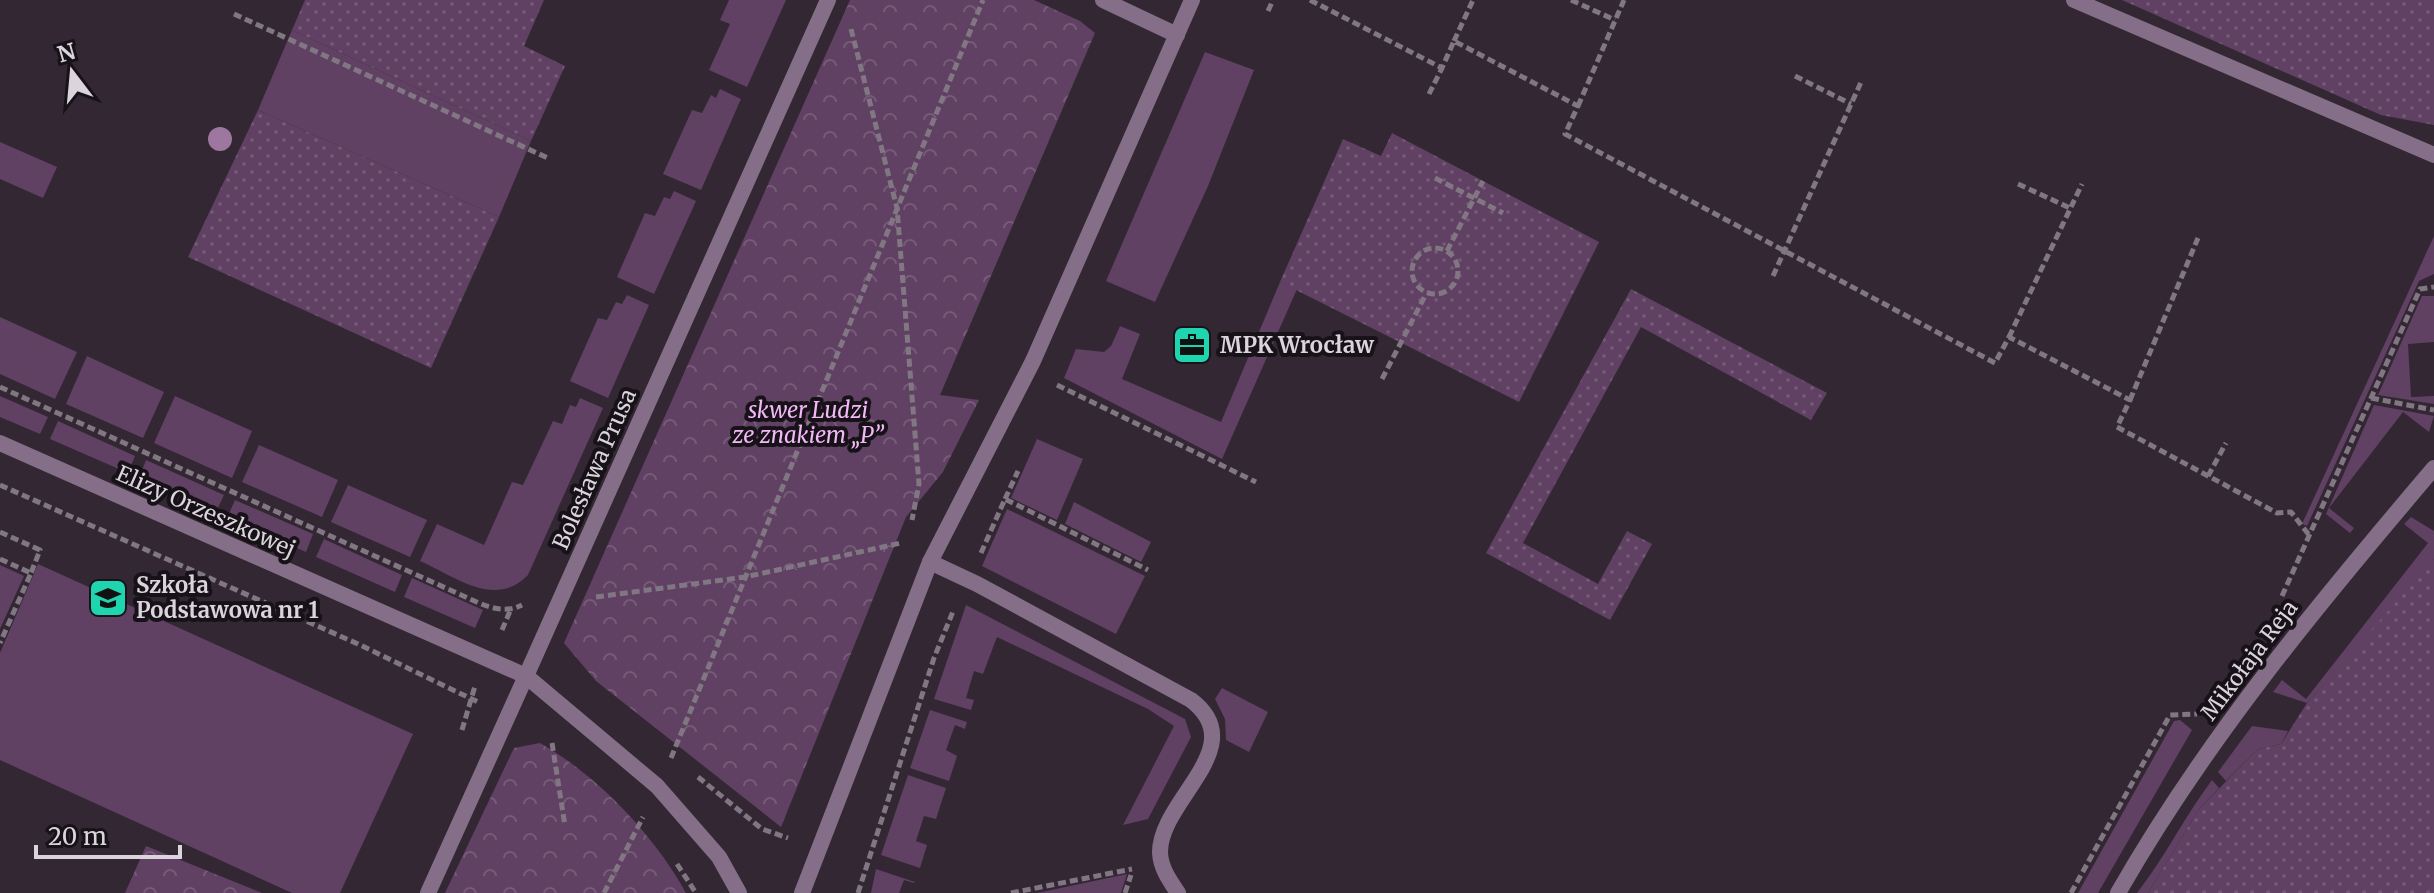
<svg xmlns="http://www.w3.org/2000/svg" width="2434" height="893" font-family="Merriweather,serif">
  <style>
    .grass { fill: #604063 }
    .forest { fill: url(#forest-crowns) }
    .garden { fill: url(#garden-dots) }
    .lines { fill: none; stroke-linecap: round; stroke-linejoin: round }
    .path { stroke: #817782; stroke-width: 5; stroke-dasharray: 8 4; stroke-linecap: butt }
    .lane { stroke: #856e87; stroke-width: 16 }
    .street { stroke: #856e87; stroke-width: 16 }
    .tree { fill: #9d77a0 }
    .labels { text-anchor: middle; stroke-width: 8; stroke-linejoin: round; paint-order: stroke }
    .poi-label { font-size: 22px; font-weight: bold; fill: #dcd4dd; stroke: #171218; text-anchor: start }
    .park-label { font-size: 22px; font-style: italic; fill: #f4b8f9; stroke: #171218 }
    .street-label { font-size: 22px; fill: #dcd4dd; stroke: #171218 }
  </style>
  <defs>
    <pattern id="forest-crowns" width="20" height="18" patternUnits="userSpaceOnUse" patternTransform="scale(2)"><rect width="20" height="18" fill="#604063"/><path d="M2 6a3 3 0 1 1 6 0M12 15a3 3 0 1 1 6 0" fill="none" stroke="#765b79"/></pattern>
    <pattern id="garden-dots" width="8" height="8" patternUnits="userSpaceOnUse" patternTransform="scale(2)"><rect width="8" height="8" fill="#604063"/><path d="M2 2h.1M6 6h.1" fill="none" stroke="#765b79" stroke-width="1.8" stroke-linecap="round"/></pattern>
  </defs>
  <rect width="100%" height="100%" fill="#332734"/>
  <!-- grass -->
  <g class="grass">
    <polygon points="729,0 786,0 747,87 709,70 730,24 720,20"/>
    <polygon points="292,30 531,141 499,217 258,110"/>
    <polygon points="1205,52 1254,70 1208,186 1155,302 1106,281"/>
    <polygon points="720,89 741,99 701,190 663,174 692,110 702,113 711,95 716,98"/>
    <polygon points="0,142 57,167 43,198 0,179"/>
    <polygon points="674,191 696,201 654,294 617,277 645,213 655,216 664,197 670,199"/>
    <polygon points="2434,236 2434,274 2419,281 2307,526 2302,524"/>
    <polygon points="1280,282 1297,289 1222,459 1064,378 1076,349 1104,352 1111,346 1120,326 1140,334 1122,379 1221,422"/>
    <polygon points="627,295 649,305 608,398 570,381 598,318 607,320 616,302 622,304"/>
    <polygon points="2422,296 2434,296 2434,342 2408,344 2411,397 2434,396 2434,404 2378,395"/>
    <polygon points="0,317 77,352 55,399 0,374"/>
    <polygon points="87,356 164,392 143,438 66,404"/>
    <polygon points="0,396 48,417 40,434 0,417"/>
    <polygon points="175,396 252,431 232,478 154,443"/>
    <path d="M580,398L603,408L528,575C495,609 456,577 420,561L437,524L484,545L512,482L523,485L553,421L562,424L570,405L576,407Z"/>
    <polygon points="2374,405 2434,416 2429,432 2403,412 2329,508 2354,528 2350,533 2326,514"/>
    <polygon points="58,421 135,456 128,473 50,439"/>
    <polygon points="1037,439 1083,459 1057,520 1011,498"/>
    <polygon points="259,445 338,480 322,517 242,482"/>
    <polygon points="146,460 224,495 216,512 139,478"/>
    <polygon points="348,485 427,520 410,557 331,522"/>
    <polygon points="235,500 313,534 306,552 227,518"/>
    <polygon points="1074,502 1151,542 1141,562 1065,524"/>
    <polygon points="1007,509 1145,576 1116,634 982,566"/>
    <polygon points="2411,517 2434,531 2434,559 2429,567 2307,703 2273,692 2282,680 2306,699 2428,543 2404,524"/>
    <polygon points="324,539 402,575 395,592 316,557"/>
    <polygon points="38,564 413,734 340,893 292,893 0,760 0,653"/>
    <polygon points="0,565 24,576 0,629"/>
    <polygon points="412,578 483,610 475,628 404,597"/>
    <polygon points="966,605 1185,719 1191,737 1148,819 1123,825 1174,726 1148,709 997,637 983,674 974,671 966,698 974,700 971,710 934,699"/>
    <polygon points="1222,688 1268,712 1249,752 1226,740 1225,719 1215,699"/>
    <polygon points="930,710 967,722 965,729 955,725 946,750 957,756 949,781 910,768"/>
    <polygon points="2180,720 2192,730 2098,893 2078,893 2174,721"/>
    <polygon points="2252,726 2288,731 2281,744 2258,749 2226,781 2218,772"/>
    <polygon points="908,775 946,788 936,819 924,816 916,841 927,845 920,868 881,855"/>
    <path d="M2212,780L2219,788L2199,809L2148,893H2137C2165,857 2185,816 2212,780Z"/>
    <polygon points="876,869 915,882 914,883 904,880 899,893 871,893"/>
    <polygon points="1127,874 1121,893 1037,893"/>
  </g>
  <!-- forest -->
  <g class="forest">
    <polygon points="850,0 1034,0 1080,21 1095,33 940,395 979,400 943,472 906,517 781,827 596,681 564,643"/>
    <path d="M540,743C598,776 654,835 686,893H445L514,748Z"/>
    <polygon points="146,846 262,893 125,893"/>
  </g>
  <!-- garden -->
  <g class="garden">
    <polygon points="305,0 544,0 524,46 565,66 531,141 292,30"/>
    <polygon points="2122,0 2434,0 2434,125 2381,115"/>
    <polygon points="258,110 499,217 431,368 188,257"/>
    <polygon points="1392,133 1599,242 1519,402 1280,282 1343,139 1381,156"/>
    <polygon points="1631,289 1827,393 1811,420 1641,327 1523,543 1598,584 1627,531 1652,544 1610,620 1486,553"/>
    <polygon points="2434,559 2434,893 2148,893 2199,809 2258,749 2281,744 2307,703"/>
  </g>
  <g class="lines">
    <!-- path -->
    <g class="path">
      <polyline points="1310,0 1442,68 1454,41 1578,106 1565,134 1995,363 2009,337 2130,400 2117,427 2277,513 2291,512 2309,535"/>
      <polyline points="1571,0 1615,20"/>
      <polyline points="1268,11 1273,0"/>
      <polyline points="234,14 550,159"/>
      <polyline points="851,29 897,208 919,484 912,520"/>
      <polyline points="1454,41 1473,0"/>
      <polyline points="1795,76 1851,104"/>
      <polyline points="1429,94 1442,68"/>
      <polyline points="1578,106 1624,0"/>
      <polyline points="1435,178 1503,213"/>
      <polyline points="2018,184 2070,208"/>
      <circle cx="1435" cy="271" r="23"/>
      <polyline points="1447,251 1483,181"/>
      <polyline points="1773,276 1862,80"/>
      <polyline points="2009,337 2082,184"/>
      <polyline points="1382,379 1426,294"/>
      <polyline points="1057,385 1256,482"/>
      <path d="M0,387L459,594C480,603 500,616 522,605"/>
      <polyline points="2371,398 2434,410"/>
      <polyline points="2130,400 2198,238"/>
      <polyline points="2208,476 2226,443"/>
      <polyline points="0,485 358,644 480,703"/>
      <polyline points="1005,499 1018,471"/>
      <polyline points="0,532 40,550 31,573"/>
      <polyline points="981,553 1005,499 1148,570"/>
      <polyline points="0,559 31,573 0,643"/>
      <polyline points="2282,596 2420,289 2434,287"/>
      <polyline points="596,597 745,577 901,543"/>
      <polyline points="502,630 510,611"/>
      <polyline points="462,730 475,686"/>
      <polyline points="552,743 565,826"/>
      <polyline points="671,758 983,0"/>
      <polyline points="698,777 762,829 788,838"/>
      <polyline points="677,864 696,893"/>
      <polyline points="604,893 643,817"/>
      <polyline points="858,893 934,658 954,609"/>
      <polyline points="1011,893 1132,869"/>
      <polyline points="1125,893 1131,875"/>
      <polyline points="2071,893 2170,715 2197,714"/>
    </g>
    <!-- lane -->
    <g class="lane">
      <polyline points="2074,0 2434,155"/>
      <path d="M930,562L977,584L1191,700C1253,747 1159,800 1160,853C1161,869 1170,881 1178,893"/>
      <polyline points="428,893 526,676"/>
    </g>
    <!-- street -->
    <g class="street">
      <polyline points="1103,0 1177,35"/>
      <polyline points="0,443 526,676 657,786 719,857 739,893"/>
      <polyline points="526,676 828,0"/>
      <polyline points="802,893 930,562 1033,361 1192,0"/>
      <path d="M2118,893C2206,739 2319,603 2434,468"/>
    </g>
  </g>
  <!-- trees -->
  <circle class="tree" cx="220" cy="139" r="12"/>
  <!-- icons -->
  <defs>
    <g id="office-square" transform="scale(2)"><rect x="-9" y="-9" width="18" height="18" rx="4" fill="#1ed5b0" stroke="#171218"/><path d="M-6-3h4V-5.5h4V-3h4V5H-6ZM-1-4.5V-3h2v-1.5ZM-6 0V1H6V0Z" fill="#111"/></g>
    <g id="school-square" transform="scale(2)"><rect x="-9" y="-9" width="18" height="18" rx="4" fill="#1ed5b0" stroke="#171218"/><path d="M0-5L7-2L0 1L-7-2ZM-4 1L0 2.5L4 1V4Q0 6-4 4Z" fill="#111"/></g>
  </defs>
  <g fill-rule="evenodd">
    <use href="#office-square" x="1192" y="345"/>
    <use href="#school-square" x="108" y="598"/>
  </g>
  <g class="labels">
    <!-- poi labels -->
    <g class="poi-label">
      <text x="1220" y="353">MPK Wrocław</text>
      <text x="136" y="593">Szkoła<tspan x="136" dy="25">Podstawowa nr 1</tspan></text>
    </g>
    <!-- park labels -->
    <g class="park-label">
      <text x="808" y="418">skwer Ludzi<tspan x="808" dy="25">ze znakiem „P”</tspan></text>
    </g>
    <!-- street labels -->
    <g class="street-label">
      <text transform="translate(594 469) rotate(-66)" y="8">Bolesława Prusa</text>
      <text transform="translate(206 511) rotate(24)" y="8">Elizy Orzeszkowej</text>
      <text transform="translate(2249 660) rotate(-53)" y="8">Mikołaja Reja</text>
    </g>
  </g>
  <!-- north arrow -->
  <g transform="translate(72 72) rotate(344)" stroke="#171218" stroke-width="6" paint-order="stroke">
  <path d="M0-6L14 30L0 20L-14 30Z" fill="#dcd4dd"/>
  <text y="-12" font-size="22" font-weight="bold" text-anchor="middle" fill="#dcd4dd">N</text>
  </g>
  <!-- scale -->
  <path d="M36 845v12h144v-12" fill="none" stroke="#dcd4dd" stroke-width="4"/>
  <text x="48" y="845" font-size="24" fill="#dcd4dd" stroke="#171218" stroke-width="6" paint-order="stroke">20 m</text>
</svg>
